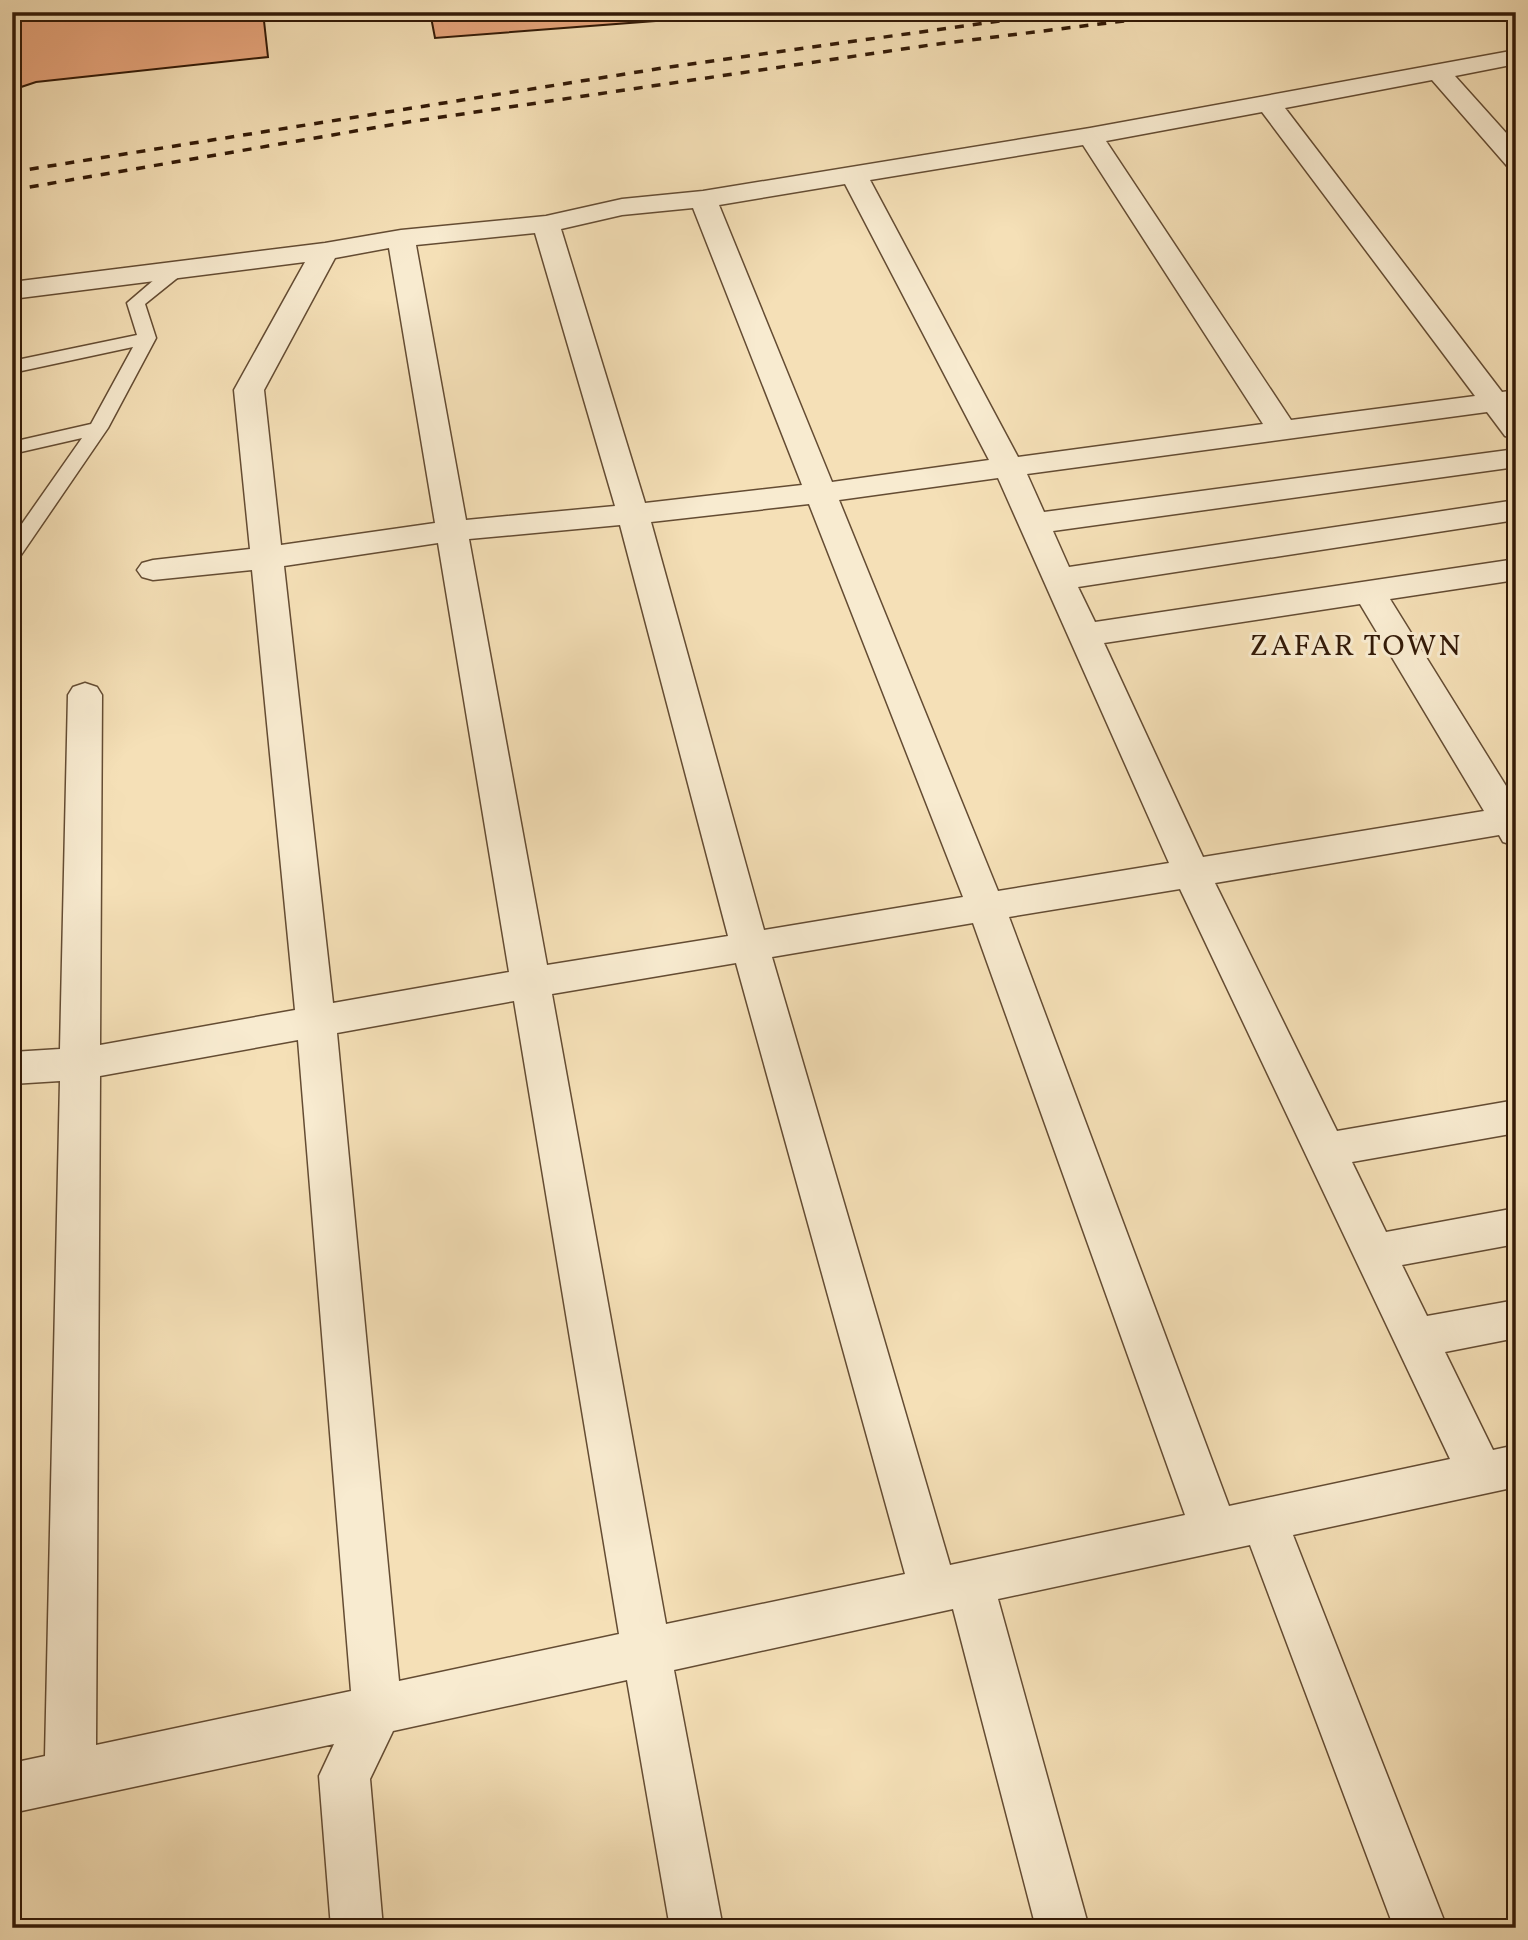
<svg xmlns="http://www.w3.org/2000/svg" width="1528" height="1940" font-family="Vollkorn,serif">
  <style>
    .building { fill: #e7a57c; stroke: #331a07; stroke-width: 2 }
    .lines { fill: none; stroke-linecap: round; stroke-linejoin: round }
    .lane-casing { stroke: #644c33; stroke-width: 3 }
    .street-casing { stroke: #644c33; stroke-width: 3 }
    .lane { fill: #f8ebd0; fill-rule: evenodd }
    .street { fill: #f8ebd0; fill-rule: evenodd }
    .rail { stroke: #331a07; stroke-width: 3.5; stroke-dasharray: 9 9; stroke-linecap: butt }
    .labels { text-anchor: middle; stroke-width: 6; stroke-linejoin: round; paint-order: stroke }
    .neighbourhood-label { font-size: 30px; letter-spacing: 2px; fill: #331a07; stroke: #f8ebd0 }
  </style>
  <rect width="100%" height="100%" fill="#f5e0b7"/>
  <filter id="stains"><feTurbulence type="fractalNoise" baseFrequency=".00286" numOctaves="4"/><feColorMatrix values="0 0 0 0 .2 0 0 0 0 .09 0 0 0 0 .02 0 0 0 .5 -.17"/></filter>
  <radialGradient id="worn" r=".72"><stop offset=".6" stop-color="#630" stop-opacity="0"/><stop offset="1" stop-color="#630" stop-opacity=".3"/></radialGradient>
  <!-- building -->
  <g class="building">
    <polygon points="12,12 263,12 268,57 36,82 12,90"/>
    <polygon points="430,12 667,12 668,20 435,38"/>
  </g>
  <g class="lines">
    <!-- lane casing -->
    <g class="lane-casing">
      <polygon id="lane" points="175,266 181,267 184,271 181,275 145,304 156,338 108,428 19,558 12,560 12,538 82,438 12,454 12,442 91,424 133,347 12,373 12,361 137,335 127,303 169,267"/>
    </g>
    <!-- street casing -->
    <g class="street-casing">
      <path id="street" d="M1516,50V64L1455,76L1516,144V168L1507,166L1432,80L1285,108L1502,392L1516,390V439L1505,436L1487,412L1027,474L1044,512L1516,449V467L1053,531L1069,567L1516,500V520L1078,587L1095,622L1516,559V580L1390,599L1516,802V846L1503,842L1499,835L1215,883L1337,1131L1516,1100V1133L1352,1162L1386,1232L1516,1208V1244L1402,1265L1427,1316L1516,1300V1338L1445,1352L1493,1450L1516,1445V1487L1293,1535L1447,1928H1394L1250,1545L998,1599L1089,1928H1036L953,1609L674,1670L723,1928H670L627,1680L393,1731L370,1779L383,1928H331L319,1776L334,1744L12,1813V1763L45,1756L60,1081L12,1084V1052L60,1049L68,695L73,687L85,683L97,687L102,695L100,1045L295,1010L252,570L153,580L142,577L137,570L142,563L153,560L250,549L234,390L305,262L12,299V282L325,243L401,230L546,216L622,199L703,191L1090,128ZM1262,112L1475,396L1291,420L1106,141ZM1083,145L1263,424L1018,457L870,180ZM845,184L989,460L832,482L719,205ZM693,208L802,485L645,503L561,229L622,215ZM535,233L615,506L466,520L416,245ZM389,248L435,523L281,545L264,390L335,258ZM998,478L1169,863L998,891L839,500ZM809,504L963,897L764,930L651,522ZM620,525L728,936L547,965L469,539ZM438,543L509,972L333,1003L284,566ZM1360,604L1484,811L1203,857L1104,643ZM1180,889L1450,1459L1229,1506L1009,917ZM973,923L1185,1515L950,1565L772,957ZM736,963L905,1574L666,1624L552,994ZM514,1001L619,1634L399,1681L337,1033ZM298,1040L351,1691L96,1745L100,1076Z"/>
    </g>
    <!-- lane -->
    <use href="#lane" class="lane"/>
    <!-- street -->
    <use href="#street" class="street"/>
    <!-- rail -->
    <g class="rail">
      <polyline points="12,172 669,67 1064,12"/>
      <polyline points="12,190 408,122 930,45 1196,12"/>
    </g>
  </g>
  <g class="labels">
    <!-- neighbourhood labels -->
    <g class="neighbourhood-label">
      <text x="1356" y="655">ZAFAR TOWN</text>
    </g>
  </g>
  <!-- margin -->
  <rect width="1528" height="1940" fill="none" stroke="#f5e0b7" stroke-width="42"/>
  <rect x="14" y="14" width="1500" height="1912" fill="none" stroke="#331a07" stroke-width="3.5"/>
  <rect x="21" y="21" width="1486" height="1898" fill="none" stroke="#331a07" stroke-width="2"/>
  <rect width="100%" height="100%" filter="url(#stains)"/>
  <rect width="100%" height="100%" fill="url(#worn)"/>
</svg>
